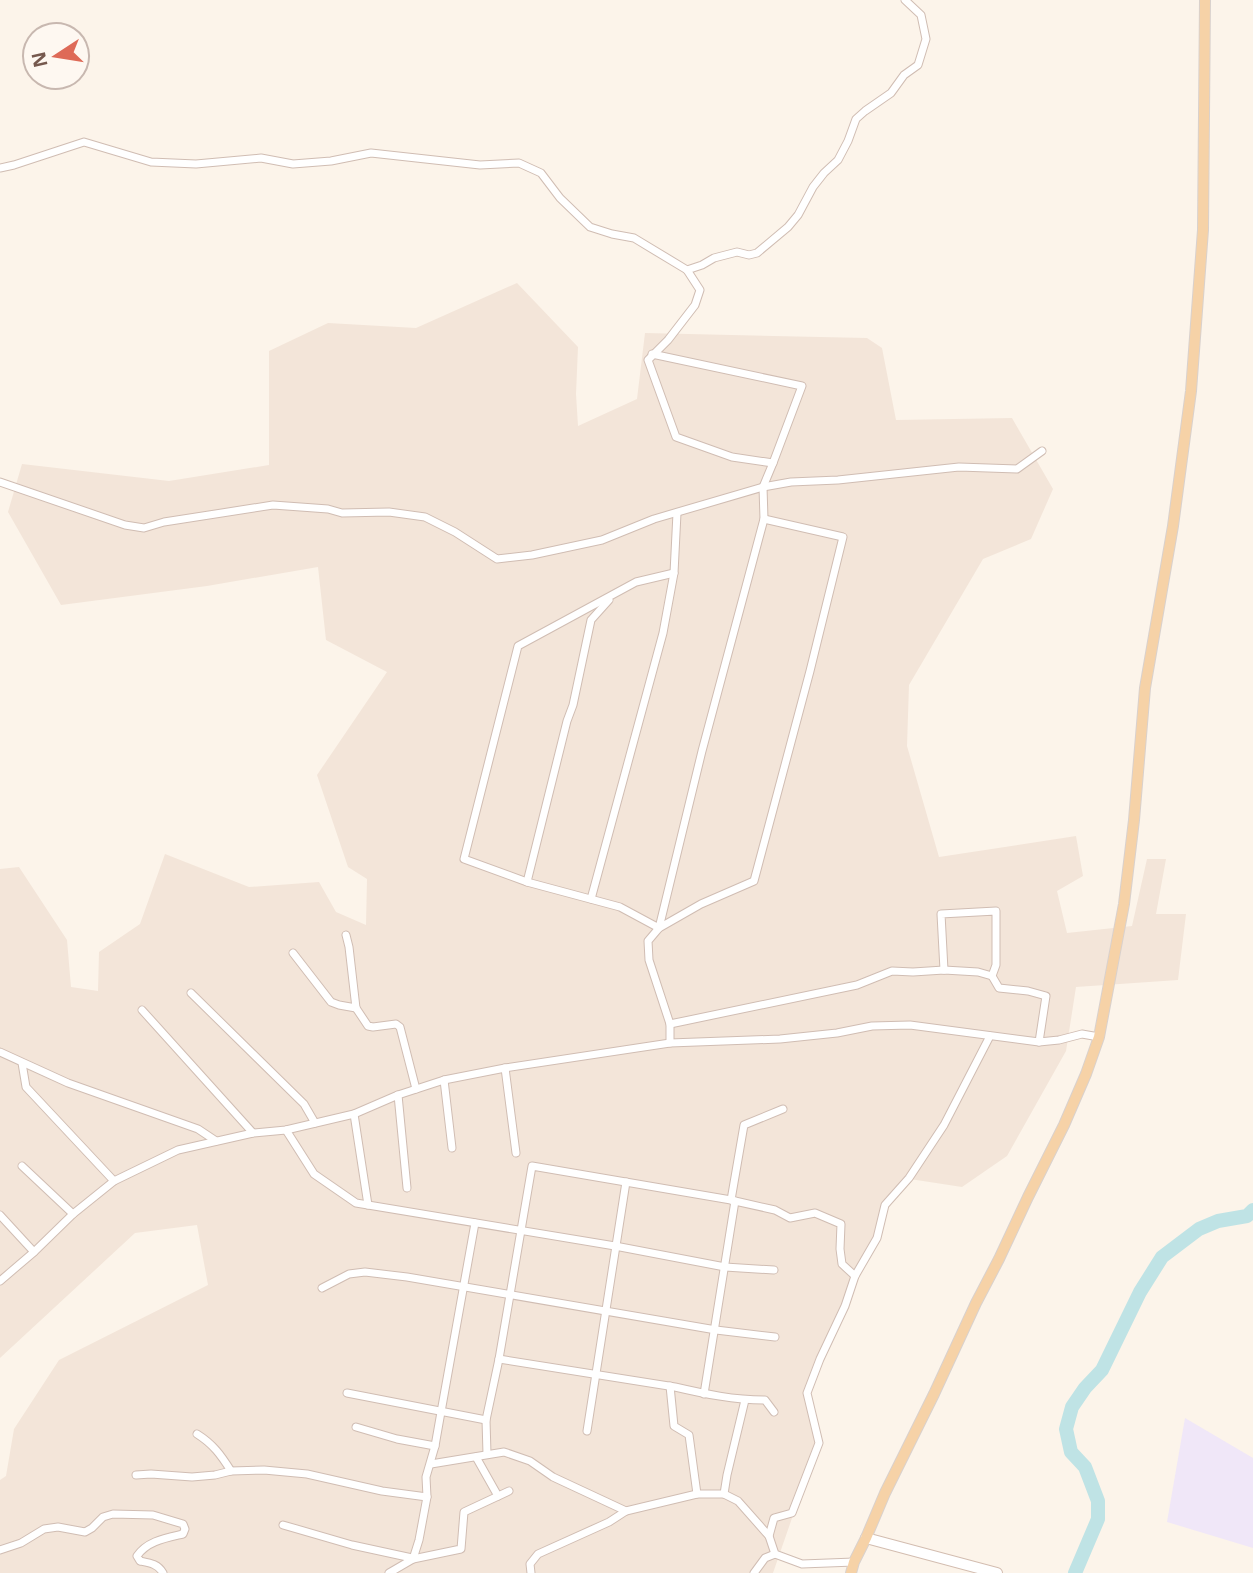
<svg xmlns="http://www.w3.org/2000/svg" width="1253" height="1573" font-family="'Open Sans',sans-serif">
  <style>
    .residential { fill: #f3e5d9 }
    .education { fill: #f0e7f8 }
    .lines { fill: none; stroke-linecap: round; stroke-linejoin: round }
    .river { stroke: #bfe3e5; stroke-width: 14 }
    .street-casing { stroke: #d0bdb3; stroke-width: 9 }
    .secondary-casing { stroke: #d3bdb0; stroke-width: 12 }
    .primary-casing { stroke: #d9d1cd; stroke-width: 12 }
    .street { stroke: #fff; stroke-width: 7 }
    .secondary { stroke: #fff; stroke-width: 10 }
    .primary { stroke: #f6d2a7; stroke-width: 10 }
  </style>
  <rect width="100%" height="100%" fill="#fcf4ea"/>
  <!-- residential -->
  <polygon class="residential" points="517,283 578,347 576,394 578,426 637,399 645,333 867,338 882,348 896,420 1012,418 1053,489 1031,539 983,559 909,685 907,746 939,857 1076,836 1083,876 1057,891 1067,933 1132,926 1147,859 1166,859 1156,914 1186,914 1178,980 1076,987 1066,1051 1007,1156 962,1187 910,1179 885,1205 876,1238 817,1358 804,1390 818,1435 818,1443 773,1573 0,1573 0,1480 6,1476 14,1429 59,1360 208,1285 197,1225 135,1233 0,1358 0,869 19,867 67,940 71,987 98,991 99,952 140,924 165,854 249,887 319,882 336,912 366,925 367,879 348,867 317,775 387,672 326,640 318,567 207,586 61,605 8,512 22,464 169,481 269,465 269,351 328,323 416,328"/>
  <!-- education -->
  <polygon class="education" points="1185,1418 1253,1458 1253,1548 1167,1522"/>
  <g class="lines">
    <!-- river -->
    <polyline class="river" points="1075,1573 1098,1519 1098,1501 1085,1467 1071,1452 1066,1429 1072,1407 1085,1388 1102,1370 1140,1292 1162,1257 1199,1229 1218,1221 1247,1216 1253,1210"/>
    <!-- street casing -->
    <g class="street-casing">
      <g id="street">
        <polyline points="0,168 14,165 84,142 151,162 196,164 261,158 293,164 331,161 371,153 480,165 519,163 541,173 560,198 590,227 612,234 634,238 687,270"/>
        <polyline points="652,354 802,386 773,463 763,487 764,519 702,751 659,928 620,907 527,882 464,859 518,646 636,582 674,573"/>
        <polyline points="773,463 732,457 676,437 648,360 668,340 695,305 700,290 687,270 702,265 714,258 737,252 749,255 757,253 788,227 798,215 813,187 824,173 838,160 848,141 856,119 865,111 891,93 904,75 918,65 926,39 921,15 905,0"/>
        <polyline points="0,482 125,525 144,528 164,522 273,505 328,509 342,513 389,512 425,517 455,532 497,559 532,555 602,540 654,519 763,487 791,482 838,480 959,467 1017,469 1042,451"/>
        <polyline points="527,882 567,721 573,705 591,620 609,600"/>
        <polyline points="591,899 663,633 674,573 677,513"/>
        <polyline points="346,935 349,947 356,1008 368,1026 373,1027 396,1024 400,1027 416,1089"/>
        <polyline points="293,953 331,1002 339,1005 356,1008"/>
        <polyline points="944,970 941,914 996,911 996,965 992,976"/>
        <polyline points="191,993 304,1104 315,1123"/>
        <polyline points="142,1010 253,1133"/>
        <polyline points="670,1024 857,985 892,971 913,972 944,970 978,972 992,976 999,988 1028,991 1046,996 1039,1042"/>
        <polyline points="670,1043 670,1024 649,960 648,941 659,928 701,904 754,881 810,671 843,537 764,519"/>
        <polyline points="0,1052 68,1083 198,1129 216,1141"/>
        <polyline points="22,1063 26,1087 114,1181"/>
        <polyline points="505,1068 516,1153"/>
        <polyline points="444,1080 452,1148"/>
        <polyline points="398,1095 407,1188"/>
        <polyline points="354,1114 368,1205"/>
        <polyline points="286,1130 314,1174 356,1203 615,1246 725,1267 774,1270"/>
        <polyline points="22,1166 73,1214"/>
        <polyline points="735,1201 775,1210 790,1218 815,1213 841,1224 840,1249 842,1264 855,1276"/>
        <polyline points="0,1215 34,1252"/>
        <polyline points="0,1281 34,1252 73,1214 114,1181 178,1150 253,1133 286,1130 354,1114 398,1095 444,1080 505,1068 670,1043 780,1039 837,1033 872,1026 910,1025 1039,1042 1059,1040 1082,1034 1099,1037"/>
        <polyline points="322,1288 349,1274 365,1272 407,1277 716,1330 775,1337"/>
        <path d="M499,1359L675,1387C705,1394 734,1400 765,1400L774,1412"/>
        <polyline points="670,1386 674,1426 689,1435 697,1494"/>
        <polyline points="347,1393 486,1420"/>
        <polyline points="704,1394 735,1201 731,1200 744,1125 783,1109"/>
        <polyline points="356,1427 397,1439 435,1446"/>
        <polyline points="587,1431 626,1182"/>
        <path d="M197,1434C213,1444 221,1455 231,1471"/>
        <polyline points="487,1454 486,1420 499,1359 532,1166 731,1200"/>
        <polyline points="476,1457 498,1496"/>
        <polyline points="431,1464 504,1452 530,1461 553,1477 626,1511 697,1494 724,1494 738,1501 769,1536 775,1554 802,1564 854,1562"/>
        <polyline points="136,1475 151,1474 192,1477 215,1475 231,1471 264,1470 307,1474 382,1491 427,1497"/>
        <polyline points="724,1494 727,1475 745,1400"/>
        <polyline points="283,1525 352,1545 412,1558"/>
        <polyline points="769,1536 774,1518 792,1513 819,1443 807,1393 820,1359 845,1306 855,1276 877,1238 885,1205 909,1178 944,1125 990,1036"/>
        <path d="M0,1550L21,1543L44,1529L58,1527L85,1532L92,1528L103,1517L113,1514L153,1515L183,1524L185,1529L183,1534C166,1538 147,1541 137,1556L140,1561C150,1563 158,1564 163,1573"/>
        <polyline points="413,1559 419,1540 427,1497 426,1477 435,1446 441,1412 475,1223"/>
        <polyline points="389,1573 413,1559 461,1549 464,1512 509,1491"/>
        <polyline points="531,1573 530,1564 538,1554 609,1522 626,1511"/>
        <polyline points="754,1573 765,1558 775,1554"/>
      </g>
    </g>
    <!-- secondary casing -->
    <g class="secondary-casing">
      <polyline id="secondary" points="866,1538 997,1573"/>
    </g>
    <!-- primary casing -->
    <g class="primary-casing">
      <polyline id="primary" points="851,1573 854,1562 866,1538 885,1493 934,1394 976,1303 999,1259 1028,1197 1064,1125 1086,1074 1099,1037 1124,904 1134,820 1145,688 1173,526 1191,391 1203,230 1205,0"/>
    </g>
    <!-- street -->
    <use href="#street" class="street"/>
    <!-- secondary -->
    <use href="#secondary" class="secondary"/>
    <!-- primary -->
    <use href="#primary" class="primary"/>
  </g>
  <!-- north arrow -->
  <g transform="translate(56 56) rotate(258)"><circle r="33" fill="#fef8f1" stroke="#c8b8b0" stroke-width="2"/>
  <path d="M0-5L12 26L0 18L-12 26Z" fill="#de6a57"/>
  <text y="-10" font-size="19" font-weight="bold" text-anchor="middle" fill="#76594e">N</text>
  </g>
</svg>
